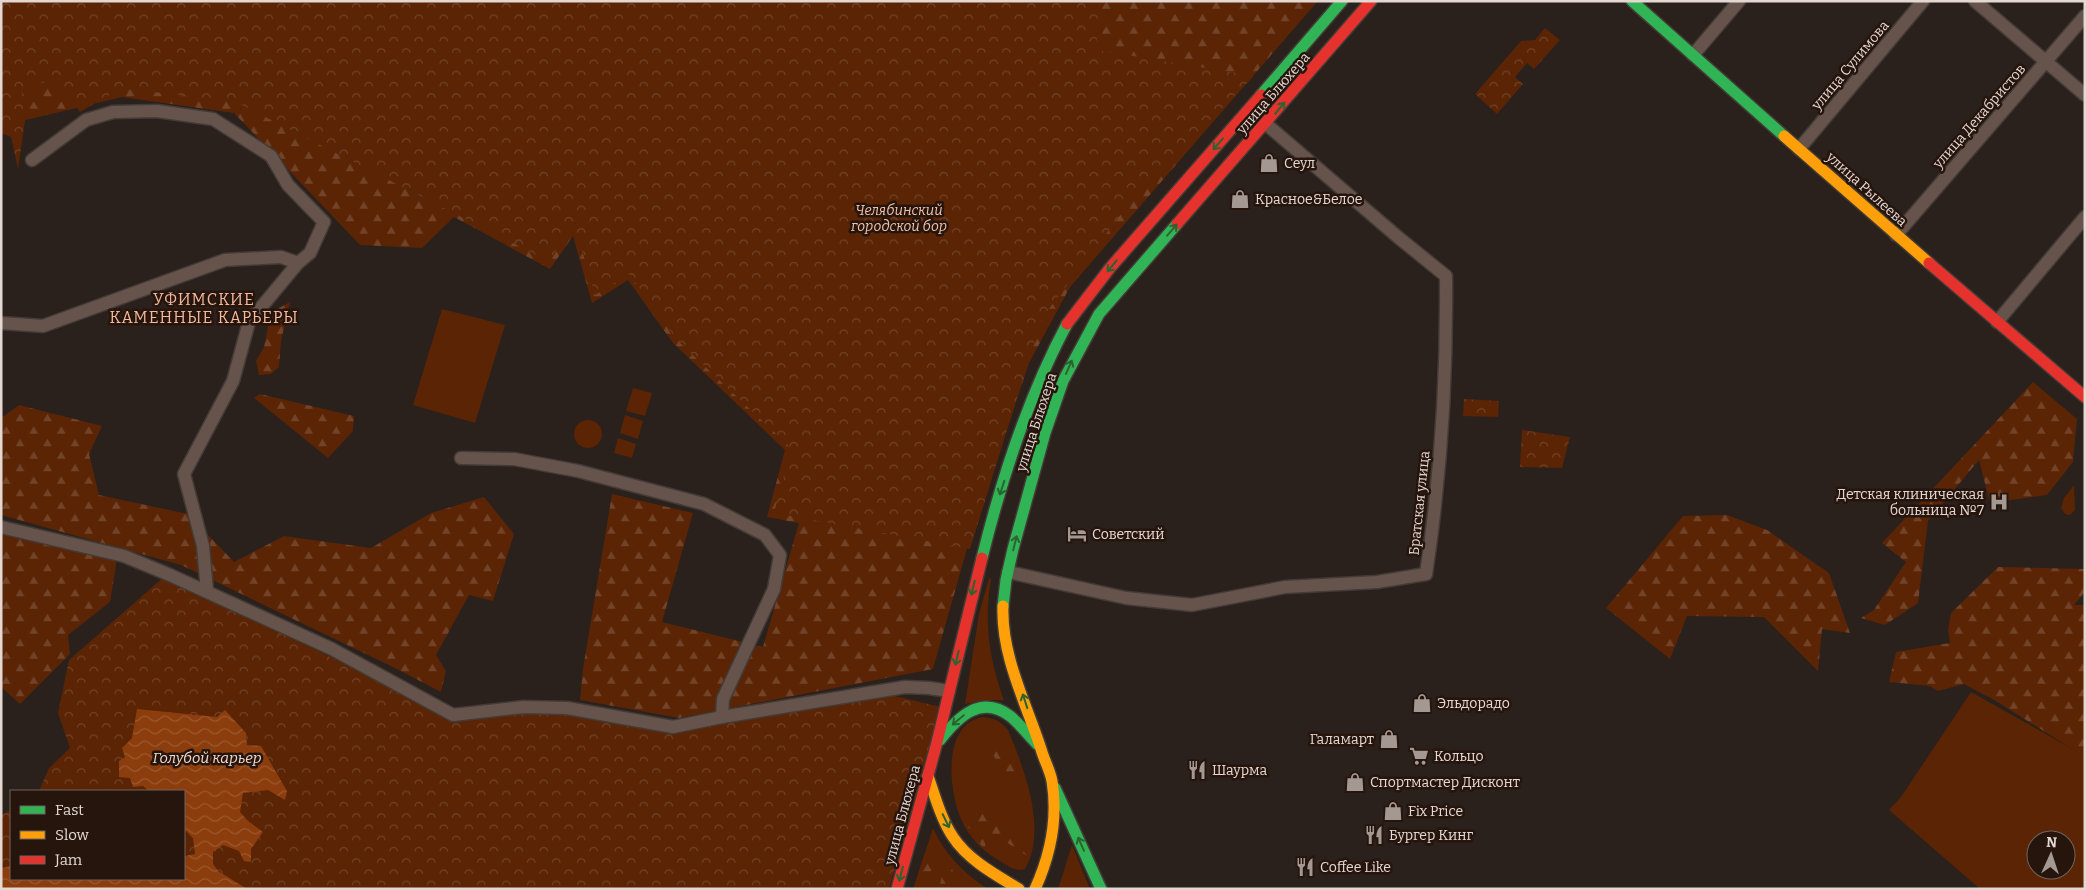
<svg xmlns="http://www.w3.org/2000/svg" width="2086" height="890" font-family="Bitter,serif">
  <style>
    .grass { fill: #5a2405; fill-rule: evenodd }
    .forest { fill: url(#forest-firs) }
    .park { fill: url(#park-crowns) }
    .water { fill: url(#water-waves) }
    .lines { fill: none; stroke-linecap: round; stroke-linejoin: round }
    .street-casing { stroke: #433b36; stroke-width: 15 }
    .fast-casing { stroke: #433b36; stroke-width: 14 }
    .slow-casing { stroke: #433b36; stroke-width: 14 }
    .jam-casing { stroke: #433b36; stroke-width: 14 }
    .street { stroke: #66544c; stroke-width: 12 }
    .fast { stroke: #30b455; stroke-width: 11 }
    .slow { stroke: #ff9f0a; stroke-width: 11 }
    .jam { stroke: #e5322d; stroke-width: 11 }
    .oneway { stroke: #2b6431 }
    .labels { text-anchor: middle; stroke-width: 5; stroke-linejoin: round; paint-order: stroke }
    .street-label { font-size: 14px; fill: #e5d8d3; stroke: #26150d }
    .poi-label { font-size: 14px; fill: #e5d8d3; stroke: #26150d; text-anchor: start }
    .park-label { font-size: 14px; font-style: italic; fill: #f1c0aa; stroke: #26150d }
    .water-label { font-size: 15px; font-style: italic; fill: #f0d7cc; stroke: #26150d }
    .quarter-label { font-size: 16px; letter-spacing: 1px; fill: #f5b99d; stroke: #26150d }
  </style>
  <defs>
    <pattern id="forest-firs" width="22" height="20" patternUnits="userSpaceOnUse" patternTransform="scale(1.25)"><rect width="22" height="20" fill="#5a2405"/><path d="M5 1l3.5 6h-7zM16 11l3.5 6h-7z" fill="#724329"/></pattern>
    <pattern id="park-crowns" width="20" height="18" patternUnits="userSpaceOnUse" patternTransform="scale(1.25)"><rect width="20" height="18" fill="#5a2405"/><path d="M2 6a3 3 0 1 1 6 0M12 15a3 3 0 1 1 6 0" fill="none" stroke="#724329"/></pattern>
    <pattern id="water-waves" width="16" height="10" patternUnits="userSpaceOnUse" patternTransform="scale(1.25)"><rect width="16" height="10" fill="#8c3d0d"/><path d="M0 5q4-4 8 0t8 0" fill="none" stroke="#9c582f"/></pattern>
  </defs>
  <rect width="100%" height="100%" fill="#2a201c"/>
  <!-- grass -->
  <g class="grass">
    <polygon points="442,309 505,325 475,423 413,405"/>
    <polygon points="633,388 652,393 645,416 626,411"/>
    <polygon points="625,415 643,421 638,439 620,433"/>
    <circle cx="588" cy="434" r="14"/>
    <polygon points="618,438 636,444 632,458 614,453"/>
    <polygon points="2074,485 2075,510 2070,515 2065,514 2061,508 2064,498"/>
    <path d="M989,578L991,579C984,624 989,658 1004,700H985L965,704L979,614Z"/>
    <path d="M1971,692L2085,756V889H1980L1889,810L1901,797ZM2036,840H2066V870H2036Z"/>
    <path d="M983,717C994,718 1001,721 1008,730C1024,768 1048,830 1025,869C1015,872 1008,866 1000,861C986,853 973,842 965,827C949,800 939,724 983,717Z"/>
    <path d="M933,828C944,853 964,874 988,889H913Z"/>
    <polygon points="1072,845 1090,889 1058,889"/>
  </g>
  <!-- forest -->
  <g class="forest">
    <polygon points="1,1 1318,1 1070,287 1029,363 966,552 933,669 679,718 580,700 583,669 612,494 693,513 662,622 763,647 799,523 767,517 785,450 673,343 628,280 592,303 573,236 550,269 454,217 422,248 360,245 234,113 122,97 1,126"/>
    <polygon points="290,302 281,341 279,367 271,374 259,375 256,361 264,347 269,322 277,309"/>
    <polygon points="2033,382 2077,419 2073,462 2047,495 1990,503 1979,460 1928,521 1918,603 1885,625 1861,618 1874,610 1906,562 1882,543"/>
    <polygon points="260,394 354,416 353,431 328,458 254,398"/>
    <polygon points="19,405 102,426 89,454 99,495 188,514 234,562 284,536 371,548 431,513 484,497 514,534 493,601 469,595 436,655 446,671 441,692 395,668 181,565 1,515 1,418"/>
    <polygon points="1727,515 1767,530 1829,573 1850,633 1822,629 1818,671 1764,617 1687,616 1670,659 1606,608 1683,516"/>
    <polygon points="1,534 117,559 110,602 68,635 70,654 20,704 1,687"/>
    <polygon points="1998,567 2085,569 2084,593 2074,605 2085,605 2085,757 1996,701 1964,684 1938,691 1930,686 1889,682 1896,652 1950,643 1948,630 1951,613"/>
    <polygon points="994,742 1001,744 1014,762 1019,779 1013,787 1007,789 991,748"/>
    <polygon points="984,802 1006,833 1029,844 1027,856 996,835 986,838 985,849 977,841 979,832 966,827 965,815"/>
    <polygon points="925,854 934,856 928,888 920,889 920,868"/>
    <polygon points="945,863 962,879 960,889 939,889"/>
  </g>
  <!-- park -->
  <g class="park">
    <polygon points="1,1 1098,1 1097,50 1254,76 1134,197 1042,318 970,549 774,513 791,448 677,340 629,274 595,295 575,226 548,261 236,102 121,88 80,112 54,80 21,88 26,114 18,169 11,137 1,133"/>
    <polygon points="1545,28 1560,40 1534,69 1527,63 1515,77 1523,84 1497,114 1475,94 1521,41 1535,40"/>
    <polygon points="1464,399 1499,401 1498,417 1463,416"/>
    <polygon points="1522,430 1570,437 1562,468 1520,467"/>
    <polygon points="165,576 455,718 524,710 567,713 672,730 891,695 941,707 889,889 1,889 1,815 11,810 11,879 184,879 184,791 39,791 49,768 70,748 58,713 69,660"/>
  </g>
  <!-- water -->
  <polygon class="water" points="137,709 217,717 225,710 246,733 247,745 261,746 287,791 285,800 268,790 243,793 240,812 248,821 263,832 251,849 251,862 244,861 239,851 223,845 213,852 213,864 218,871 247,889 1,889 1,868 11,866 11,879 184,879 184,856 195,854 193,838 184,829 184,791 149,791 143,786 133,787 130,778 119,777 119,761 125,757 122,748 132,738"/>
  <g class="lines">
    <!-- street casing -->
    <g class="street-casing">
      <g id="street">
        <polyline points="1975,1 2085,95"/>
        <polyline points="1693,55 1739,1"/>
        <polyline points="1799,149 1923,1"/>
        <polyline points="32,160 86,120 113,112 157,111 213,119 271,156 288,185 324,222 310,253 298,263 249,322 233,381 184,474 203,546 207,591"/>
        <polyline points="1896,235 2085,16"/>
        <polyline points="1997,322 2085,217"/>
        <polyline points="1,323 43,326 225,260 281,257 298,263"/>
        <polyline points="461,458 514,459 578,471 704,504 765,535 780,555 774,589 723,699 722,717"/>
        <polyline points="1,527 124,556 170,575 332,649 453,715 523,707 567,708 673,727 722,717 905,687 929,688 949,691"/>
        <path d="M1008,572L1126,598L1192,605L1285,587L1377,582L1426,574C1441,476 1447,376 1446,276L1399,238L1266,124"/>
      </g>
    </g>
    <!-- fast casing -->
    <g class="fast-casing">
      <g id="fast">
        <polyline points="1632,1 1784,136"/>
        <polyline points="1261,95 1342,1"/>
        <path d="M982,558C1002,477 1028,397 1067,324"/>
        <polyline points="1003,606 1006,580 1013,549 1045,433 1063,381 1099,314 1177,224"/>
        <path d="M940,740C958,717 981,694 1010,716C1020,724 1028,735 1037,744"/>
        <polyline points="1055,788 1101,889"/>
      </g>
    </g>
    <!-- slow casing -->
    <g class="slow-casing">
      <g id="slow">
        <polyline points="1784,136 1929,263"/>
        <path d="M1003,606C1001,655 1026,703 1041,749C1044,760 1050,770 1052,781C1058,818 1050,856 1035,889"/>
        <path d="M928,776C935,796 941,819 953,837C968,860 996,875 1019,889"/>
      </g>
    </g>
    <!-- jam casing -->
    <g class="jam-casing">
      <g id="jam">
        <polyline points="1177,224 1371,1"/>
        <polyline points="1929,263 2085,397"/>
        <polyline points="1067,324 1110,268 1261,95"/>
        <polyline points="897,889 936,746 982,558"/>
      </g>
    </g>
    <!-- street -->
    <use href="#street" class="street"/>
    <!-- fast -->
    <use href="#fast" class="fast"/>
    <!-- slow -->
    <use href="#slow" class="slow"/>
    <!-- jam -->
    <use href="#jam" class="jam"/>
  </g>
  <!-- one-way arrows -->
  <defs><path id="oneway-shaft" d="M-6 0H5M1.5-3L5.5 0L1.5 3" fill="none" stroke-width="1.6" stroke-linecap="round" stroke-linejoin="round" transform="scale(1.25)"/></defs>
  <g class="oneway">
    <use href="#oneway-shaft" transform="translate(1280 108) rotate(-50)"/>
    <use href="#oneway-shaft" transform="translate(1218 144) rotate(131)"/>
    <use href="#oneway-shaft" transform="translate(1172 230) rotate(-49)"/>
    <use href="#oneway-shaft" transform="translate(1112 266) rotate(130)"/>
    <use href="#oneway-shaft" transform="translate(1069 367) rotate(-66)"/>
    <use href="#oneway-shaft" transform="translate(1002 488) rotate(108)"/>
    <use href="#oneway-shaft" transform="translate(1015 543) rotate(-76)"/>
    <use href="#oneway-shaft" transform="translate(973 588) rotate(103)"/>
    <use href="#oneway-shaft" transform="translate(957 658) rotate(103)"/>
    <use href="#oneway-shaft" transform="translate(1025 701) rotate(-108)"/>
    <use href="#oneway-shaft" transform="translate(958 720) rotate(140)"/>
    <use href="#oneway-shaft" transform="translate(946 821) rotate(64)"/>
    <use href="#oneway-shaft" transform="translate(1081 844) rotate(-114)"/>
    <use href="#oneway-shaft" transform="translate(901 874) rotate(105)"/>
  </g>
  <!-- icons -->
  <defs>
    <g id="shop-bare" transform="scale(1.5)"><path d="M-5-2.5h2.3a2.7 3.5 0 0 1 5.4 0H5L5.5 6h-11ZM-1.5-2.5h3a1.5 2.3 0 0 0-3 0Z" fill="#a49893" stroke="#26150d" stroke-width="2.5" paint-order="stroke"/></g>
    <g id="hospital-bare" transform="scale(1.5)"><path d="M-5-5h3v3.5h4V-5h3V5h-3V1.5h-4V5h-3Z" fill="#a49893" stroke="#26150d" stroke-width="2.5" paint-order="stroke"/></g>
    <g id="hotel-bare" transform="scale(1.5)"><path d="M-6-4.5h1.5V1H6V5H4.5V3h-9V5H-6ZM-4 0a1.8 1.8 0 1 1 3.6 0ZM.5 0V-2.5h3Q6-2.5 6 0Z" fill="#a49893" stroke="#26150d" stroke-width="2.5" paint-order="stroke"/></g>
    <g id="supermarket-bare" transform="scale(1.5)"><path d="M-6-5.5h2.5l.6 2H6L4.5 2H-2.5L-4.4-4H-6ZM-1.5 3.2a1.3 1.3 0 1 0 .1 0ZM3 3.2a1.3 1.3 0 1 0 .1 0Z" fill="#a49893" stroke="#26150d" stroke-width="2.5" paint-order="stroke"/></g>
    <g id="restaurant-bare" transform="scale(1.5)"><path d="M-5-6h1v4h1v-4h1v4h1v-4h1v5L-1.5 .5V6h-2V.5L-5-1ZM5-6V6H3V1.5H1.5Q1.5-4 5-6Z" fill="#a49893" stroke="#26150d" stroke-width="2.5" paint-order="stroke"/></g>
  </defs>
  <g fill-rule="evenodd">
    <use href="#shop-bare" x="1269" y="163"/>
    <use href="#shop-bare" x="1240" y="199"/>
    <use href="#hospital-bare" x="1999" y="502"/>
    <use href="#hotel-bare" x="1077" y="534"/>
    <use href="#shop-bare" x="1422" y="703"/>
    <use href="#shop-bare" x="1389" y="739"/>
    <use href="#supermarket-bare" x="1419" y="756"/>
    <use href="#restaurant-bare" x="1197" y="770"/>
    <use href="#shop-bare" x="1355" y="782"/>
    <use href="#shop-bare" x="1393" y="811"/>
    <use href="#restaurant-bare" x="1374" y="835"/>
    <use href="#restaurant-bare" x="1305" y="867"/>
  </g>
  <g class="labels">
    <!-- street labels -->
    <g class="street-label">
      <text transform="translate(1850 65) rotate(-50)" y="5">улица Сулимова</text>
      <text transform="translate(1273 93) rotate(-49)" y="5">улица Блюхера</text>
      <text transform="translate(1979 116) rotate(-49)" y="5">улица Декабристов</text>
      <text transform="translate(1867 189) rotate(42)" y="5">улица Рылеева</text>
      <text transform="translate(1036 422) rotate(-72)" y="5">улица Блюхера</text>
      <text transform="translate(1419 503) rotate(-84)" y="5">Братская улица</text>
      <text transform="translate(902 815) rotate(-75)" y="5">улица Блюхера</text>
    </g>
    <!-- poi labels -->
    <g class="poi-label">
      <text x="1284" y="168">Сеул</text>
      <text x="1255" y="204">Красное&amp;Белое</text>
      <text x="1984" y="499" text-anchor="end">Детская клиническая<tspan x="1984" dy="16">больница №7</tspan></text>
      <text x="1092" y="539">Советский</text>
      <text x="1437" y="708">Эльдорадо</text>
      <text x="1374" y="744" text-anchor="end">Галамарт</text>
      <text x="1434" y="761">Кольцо</text>
      <text x="1212" y="775">Шаурма</text>
      <text x="1370" y="787">Спортмастер Дисконт</text>
      <text x="1408" y="816">Fix Price</text>
      <text x="1389" y="840">Бургер Кинг</text>
      <text x="1320" y="872">Coffee Like</text>
    </g>
    <!-- park labels -->
    <g class="park-label">
      <text x="899" y="215">Челябинский<tspan x="899" dy="16">городской бор</tspan></text>
    </g>
    <!-- water labels -->
    <g class="water-label">
      <text x="207" y="763">Голубой карьер</text>
    </g>
    <!-- quarter labels -->
    <g class="quarter-label">
      <text x="204" y="305">УФИМСКИЕ<tspan x="204" dy="18">КАМЕННЫЕ КАРЬЕРЫ</tspan></text>
    </g>
  </g>
  <!-- border -->
  <rect width="2086" height="890" fill="none" stroke="#e5d8d3" stroke-width="5"/>
  <!-- legend -->
  <rect x="10" y="790" width="175" height="90" fill="#26150d" stroke="#72635c"/>
  <rect x="20" y="806" width="25" height="8" fill="#30b455" stroke="#72635c"/>
  <text x="55" y="815" font-size="15" fill="#e5d8d3">Fast</text>
  <rect x="20" y="831" width="25" height="8" fill="#ff9f0a" stroke="#72635c"/>
  <text x="55" y="840" font-size="15" fill="#e5d8d3">Slow</text>
  <rect x="20" y="856" width="25" height="8" fill="#e5322d" stroke="#72635c"/>
  <text x="55" y="865" font-size="15" fill="#e5d8d3">Jam</text>
  <!-- north arrow -->
  <g transform="translate(2051 855) rotate(3)"><circle r="24" fill="#26150d" stroke="#72635c"/>
  <path d="M0-4L9 19L0 12L-9 19Z" fill="#a49893"/>
  <text y="-8" font-size="14" font-weight="bold" text-anchor="middle" fill="#e5d8d3">N</text>
  </g>
</svg>
